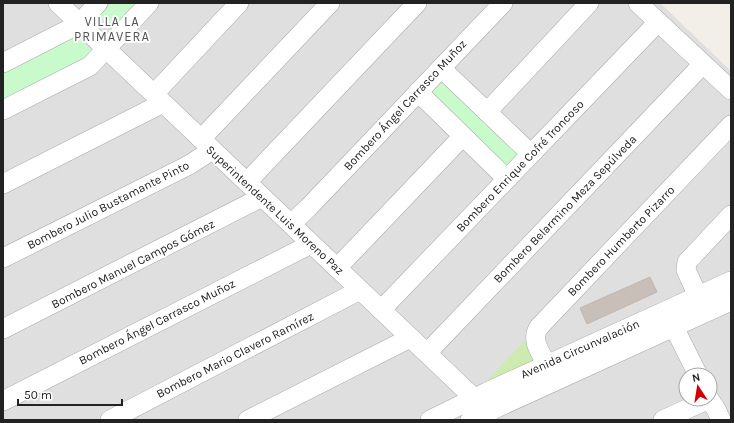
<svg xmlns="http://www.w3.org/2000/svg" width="734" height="423" font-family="Karla,sans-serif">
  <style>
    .residential { fill: #e0dfdf; fill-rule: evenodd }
    .grass { fill: #cdebb0 }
    .park { fill: #c8facc }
    .building { fill: #c7bfb8; stroke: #c4b6ab }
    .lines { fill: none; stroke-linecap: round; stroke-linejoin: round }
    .minor-casing { stroke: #a9a9a9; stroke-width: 20 }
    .minor { stroke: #fff; stroke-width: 19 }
    .labels { text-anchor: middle; stroke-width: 4; stroke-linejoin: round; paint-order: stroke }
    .street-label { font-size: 12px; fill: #222; stroke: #fff }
    .neighbourhood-label { font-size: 13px; letter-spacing: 1px; fill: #555; stroke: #fff }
  </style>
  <rect width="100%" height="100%" fill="#f2efe9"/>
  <!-- residential -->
  <path class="residential" d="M3,3H660L731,71V420H3ZM686,375H710V399H686Z"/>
  <!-- grass -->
  <polygon class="grass" points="526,339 538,362 483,385"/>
  <!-- park -->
  <g class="park">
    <polygon points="111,3 141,3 113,32 99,15"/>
    <polygon points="76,33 94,53 3,105 3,71"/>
    <polygon points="441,74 525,154 507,173 423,92"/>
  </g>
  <!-- building -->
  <polygon class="building" points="650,277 657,292 587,324 580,308"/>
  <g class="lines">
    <!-- minor casing -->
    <g class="minor-casing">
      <g id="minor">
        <polyline points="58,3 474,398 488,420"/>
        <polyline points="638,3 731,90"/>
        <polyline points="3,63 79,24 98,3"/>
        <polyline points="441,68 531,154"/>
        <polyline points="418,92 507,179"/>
        <polyline points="154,94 239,3"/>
        <polyline points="3,110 90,66 149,3"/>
        <polyline points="487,112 589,3"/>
        <polyline points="201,139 330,3"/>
        <polyline points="247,182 417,3"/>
        <polyline points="3,184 163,103"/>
        <polyline points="291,224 308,208 503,3"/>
        <polyline points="3,258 189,165 212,150"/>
        <polyline points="337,268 463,136"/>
        <polyline points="698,296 686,270 687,262 731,215"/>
        <polyline points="381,310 658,22"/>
        <polyline points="674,327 698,375"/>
        <polyline points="3,329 262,197"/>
        <polyline points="427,353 703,64"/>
        <path d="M547,365C541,353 530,340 539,327L731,125"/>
        <polyline points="709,399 716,409 721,420"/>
        <polyline points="3,401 311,244"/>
        <polyline points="110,420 360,290"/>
        <polyline points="248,420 410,338"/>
        <polyline points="430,420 487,392 731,281"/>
        <polyline points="470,420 731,301"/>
        <polyline points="663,420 709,399"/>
      </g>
    </g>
    <!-- minor -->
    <use href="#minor" class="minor"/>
  </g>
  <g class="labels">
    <!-- street labels -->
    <g class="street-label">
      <text transform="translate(405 105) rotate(-47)" y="4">Bombero Ángel Carrasco Muñoz</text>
      <text transform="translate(520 166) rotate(-46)" y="4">Bombero Enrique Cofré Troncoso</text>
      <text transform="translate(108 205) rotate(-27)" y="4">Bombero Julio Bustamante Pinto</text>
      <text transform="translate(565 209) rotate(-46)" y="4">Bombero Belarmino Meza Sepúlveda</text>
      <text transform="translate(275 210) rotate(43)" y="4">Superintendente Luis Moreno Paz</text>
      <text transform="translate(621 241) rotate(-46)" y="4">Bombero Humberto Pizarro</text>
      <text transform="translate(133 264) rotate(-27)" y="4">Bombero Manuel Campos Gómez</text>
      <text transform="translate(157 322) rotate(-27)" y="4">Bombero Ángel Carrasco Muñoz</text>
      <text transform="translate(580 349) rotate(-24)" y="4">Avenida Circunvalación</text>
      <text transform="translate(235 355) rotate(-27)" y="4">Bombero Mario Clavero Ramírez</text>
    </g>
    <!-- neighbourhood labels -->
    <g class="neighbourhood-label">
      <text x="112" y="26">VILLA LA<tspan x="112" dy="15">PRIMAVERA</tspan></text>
    </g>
  </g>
  <!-- border -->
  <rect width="734" height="423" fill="none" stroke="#222222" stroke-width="8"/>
  <!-- north arrow -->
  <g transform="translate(698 387) rotate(348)"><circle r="19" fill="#ffffff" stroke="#a7a7a7"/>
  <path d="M0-3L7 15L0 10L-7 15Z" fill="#d40000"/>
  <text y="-6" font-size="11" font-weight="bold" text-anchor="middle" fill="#222222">N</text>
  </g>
  <!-- scale -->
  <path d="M18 399v6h104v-6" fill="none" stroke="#222222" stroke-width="2"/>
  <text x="24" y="399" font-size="12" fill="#222222" stroke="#ffffff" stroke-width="3" paint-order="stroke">50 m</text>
</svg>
